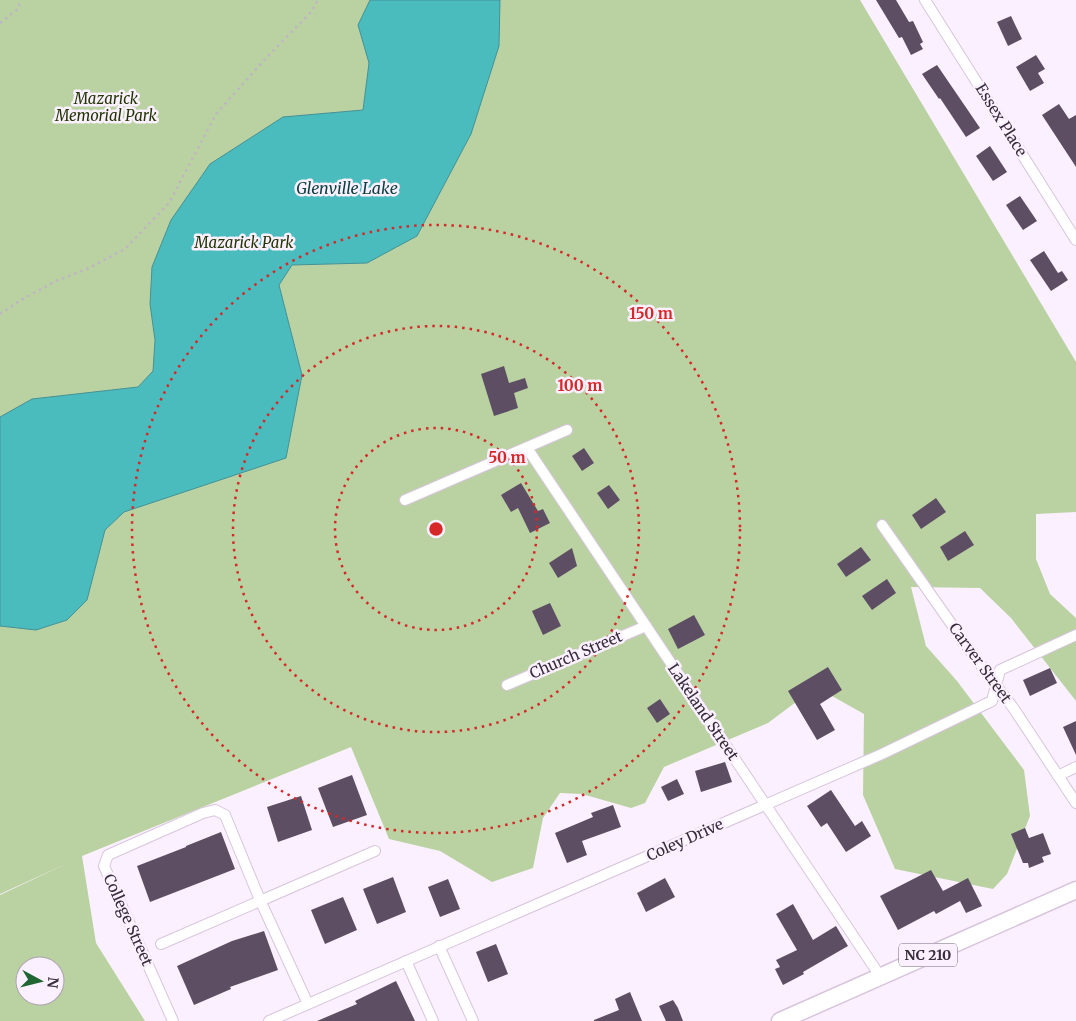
<svg xmlns="http://www.w3.org/2000/svg" width="1076" height="1021" font-family="Merriweather,serif">
  <style>
    .green { fill: #bad2a2; fill-rule: evenodd }
    .water { fill: #4abcbe; stroke: #449196 }
    .building { fill: #5e4e63 }
    .lines { fill: none; stroke-linecap: round; stroke-linejoin: round }
    .street-casing { stroke: #d7c5dd; stroke-width: 12 }
    .primary-casing { stroke: #d7c5dd; stroke-width: 19 }
    .path { stroke: #bfb5c3; stroke-width: 2.5; stroke-dasharray: 2.5 4; stroke-linecap: butt }
    .street { stroke: #fff; stroke-width: 10 }
    .primary { stroke: #fff; stroke-width: 16 }
    .ring { fill: none; stroke: #d62828; stroke-width: 2.5; stroke-dasharray: 2.5 5 }
    .labels { text-anchor: middle; stroke-width: 5; stroke-linejoin: round; paint-order: stroke }
    .shield { fill: #fbf0ff; stroke: #706874; stroke-width: 1 }
    .shield-label { font-size: 14px; font-weight: bold; fill: #352e38 }
    .park-label { font-size: 15px; font-style: italic; fill: #213602; stroke: #fbf0ff }
    .street-label { font-size: 15px; fill: #352e38; stroke: #fbf0ff }
    .water-label { font-size: 16px; font-style: italic; fill: #0b4041; stroke: #fbf0ff }
    .centre { fill: #d62828; stroke: #fbf0ff; stroke-width: 2.5 }
    .ring-label { font-size: 15px; text-anchor: middle; font-weight: bold; fill: #d62828; stroke: #fbf0ff; stroke-width: 5; stroke-linejoin: round; paint-order: stroke }
  </style>
  <rect width="100%" height="100%" fill="#fbf0ff"/>
  <!-- green -->
  <path class="green" d="M0,0H860L1076,362V512L1036,514V559L1050,594L1076,618V701L1011,618L980,588L911,587L926,646L957,681L1024,770L1030,816L1007,874L993,889L895,869L863,795L864,714L816,687L768,723L664,767L645,803L631,808L582,794L560,793L543,818L533,868L492,882L440,851L389,839L351,747L82,856L96,943L145,1021H0V895L68,863L0,894ZM25,966H55V996H25Z"/>
  <!-- water -->
  <polygon class="water" points="370,0 500,0 499,46 471,134 417,236 367,263 292,265 279,285 302,375 286,458 124,512 105,530 87,600 67,620 36,630 0,626 0,417 32,399 138,387 153,371 155,340 150,304 152,267 171,220 210,164 283,117 363,110 369,63 358,25"/>
  <!-- building -->
  <g class="building">
    <polygon points="876,0 896,0 909,22 913,21 923,42 920,44 923,49 911,55 902,37 899,38"/>
    <polygon points="1011,16 1022,39 1008,46 997,22"/>
    <polygon points="1036,55 1045,69 1038,73 1044,83 1030,91 1016,67"/>
    <polygon points="937,65 980,128 966,137 940,98 939,99 922,74"/>
    <polygon points="1059,104 1069,119 1076,115 1076,167 1042,115"/>
    <polygon points="990,146 1007,172 993,181 976,156"/>
    <polygon points="1020,196 1037,221 1023,230 1006,205"/>
    <polygon points="1044,251 1058,273 1062,271 1068,280 1051,291 1030,260"/>
    <polygon points="504,366 509,383 525,378 528,388 514,393 518,408 494,416 481,374"/>
    <polygon points="584,448 594,463 582,471 572,456"/>
    <polygon points="521,483 538,511 543,509 550,523 530,533 518,508 511,512 501,495"/>
    <polygon points="609,485 620,500 608,509 597,493"/>
    <polygon points="936,498 946,512 921,529 912,515"/>
    <polygon points="965,531 974,545 948,561 940,547"/>
    <polygon points="861,547 871,560 846,577 837,564"/>
    <polygon points="572,548 577,566 558,578 549,563"/>
    <polygon points="887,579 896,593 872,610 862,596"/>
    <polygon points="550,603 561,626 543,635 532,611"/>
    <polygon points="694,615 705,635 678,649 668,629"/>
    <polygon points="828,667 842,690 820,704 835,730 817,740 788,691"/>
    <polygon points="1050,668 1057,683 1030,696 1023,680"/>
    <polygon points="660,699 670,714 657,723 647,708"/>
    <polygon points="1076,721 1076,755 1063,727"/>
    <polygon points="725,762 732,782 701,792 695,771"/>
    <polygon points="352,775 367,815 333,827 318,788"/>
    <polygon points="677,779 684,794 668,801 661,787"/>
    <polygon points="831,790 855,826 862,821 871,836 846,852 827,823 821,827 807,806"/>
    <polygon points="301,796 312,830 278,842 267,807"/>
    <polygon points="613,805 621,827 582,841 587,855 567,863 555,833 593,817 591,813"/>
    <polygon points="1025,828 1029,838 1043,833 1051,854 1042,857 1044,862 1029,868 1028,863 1023,863 1011,834"/>
    <polygon points="221,832 235,869 150,902 137,866 186,847 186,846"/>
    <polygon points="931,870 943,891 968,878 982,906 966,913 960,901 936,914 934,911 898,930 880,896"/>
    <polygon points="393,877 406,912 377,924 363,889"/>
    <polygon points="665,878 675,897 646,912 637,893"/>
    <polygon points="448,879 460,909 440,917 428,887"/>
    <polygon points="343,897 357,930 325,944 311,910"/>
    <polygon points="793,904 813,940 836,926 848,946 803,972 804,974 783,985 775,969 780,967 776,960 797,950 776,914"/>
    <polygon points="264,931 278,970 230,987 231,989 194,1005 177,966 232,941"/>
    <polygon points="496,944 508,974 488,982 476,952"/>
    <polygon points="396,981 415,1021 317,1021 357,1004 355,1001"/>
    <polygon points="630,992 642,1021 594,1021 594,1020 619,1010 615,999"/>
    <polygon points="673,1000 678,1008 683,1021 666,1021 659,1006"/>
  </g>
  <g class="lines">
    <!-- street casing -->
    <g class="street-casing">
      <g id="street">
        <polyline points="925,0 1076,240"/>
        <polyline points="527,448 880,976"/>
        <polyline points="405,500 567,430"/>
        <polyline points="882,525 971,652 1014,709 1076,803"/>
        <polyline points="507,685 646,626"/>
        <polyline points="1058,776 1076,767"/>
        <polyline points="161,944 375,851"/>
        <polyline points="439,946 473,1021"/>
        <polyline points="406,961 433,1021"/>
        <polyline points="173,1021 104,866 108,855 203,813 215,810 225,815 260,900 308,1004"/>
        <polyline points="269,1021 882,754 992,701 1000,670 1076,635"/>
      </g>
    </g>
    <!-- primary casing -->
    <g class="primary-casing">
      <polyline id="primary" points="780,1021 1076,890"/>
    </g>
    <!-- path -->
    <g class="path">
      <polyline points="0,23 19,8 20,0"/>
      <polyline points="0,314 21,300 56,281 89,268 125,249 169,203 216,114 266,58 311,12 318,0"/>
    </g>
    <!-- street -->
    <use href="#street" class="street"/>
    <!-- primary -->
    <use href="#primary" class="primary"/>
  </g>
  <!-- distance rings -->
  <g class="ring">
    <circle cx="436" cy="529" r="101"/>
    <circle cx="436" cy="529" r="203"/>
    <circle cx="436" cy="529" r="304"/>
  </g>
  <g class="labels">
    <!-- shield labels -->
    <rect class="shield" x="899" y="943.5" width="58" height="23" rx="4"/>
    <g class="shield-label">
      <text x="928" y="960">NC 210</text>
    </g>
    <!-- park labels -->
    <g class="park-label">
      <text x="106" y="104">Mazarick<tspan x="106" dy="17">Memorial Park</tspan></text>
      <text x="244" y="248">Mazarick Park</text>
    </g>
    <!-- street labels -->
    <g class="street-label">
      <text transform="translate(1001 120) rotate(58)" y="5">Essex Place</text>
      <text transform="translate(576 655) rotate(-23)" y="5">Church Street</text>
      <text transform="translate(980 663) rotate(54)" y="5">Carver Street</text>
      <text transform="translate(703 712) rotate(56)" y="5">Lakeland Street</text>
      <text transform="translate(685 840) rotate(-24)" y="5">Coley Drive</text>
      <text transform="translate(128 920) rotate(66)" y="5">College Street</text>
    </g>
    <!-- water labels -->
    <g class="water-label">
      <text x="347" y="194">Glenville Lake</text>
    </g>
  </g>
  <circle cx="436" cy="529" r="8" class="centre"/>
  <g class="ring-label">
    <text x="651" y="319">150 m</text>
    <text x="580" y="391">100 m</text>
    <text x="507" y="463">50 m</text>
  </g>
  <!-- north arrow -->
  <g transform="translate(40 981) rotate(97)"><circle r="24" fill="#fbf0ff" stroke="#aca2af"/>
  <path d="M0-4L9 19L0 12L-9 19Z" fill="#1f6632"/>
  <text y="-8" font-size="14" font-weight="bold" text-anchor="middle" fill="#352e38">N</text>
  </g>
</svg>
